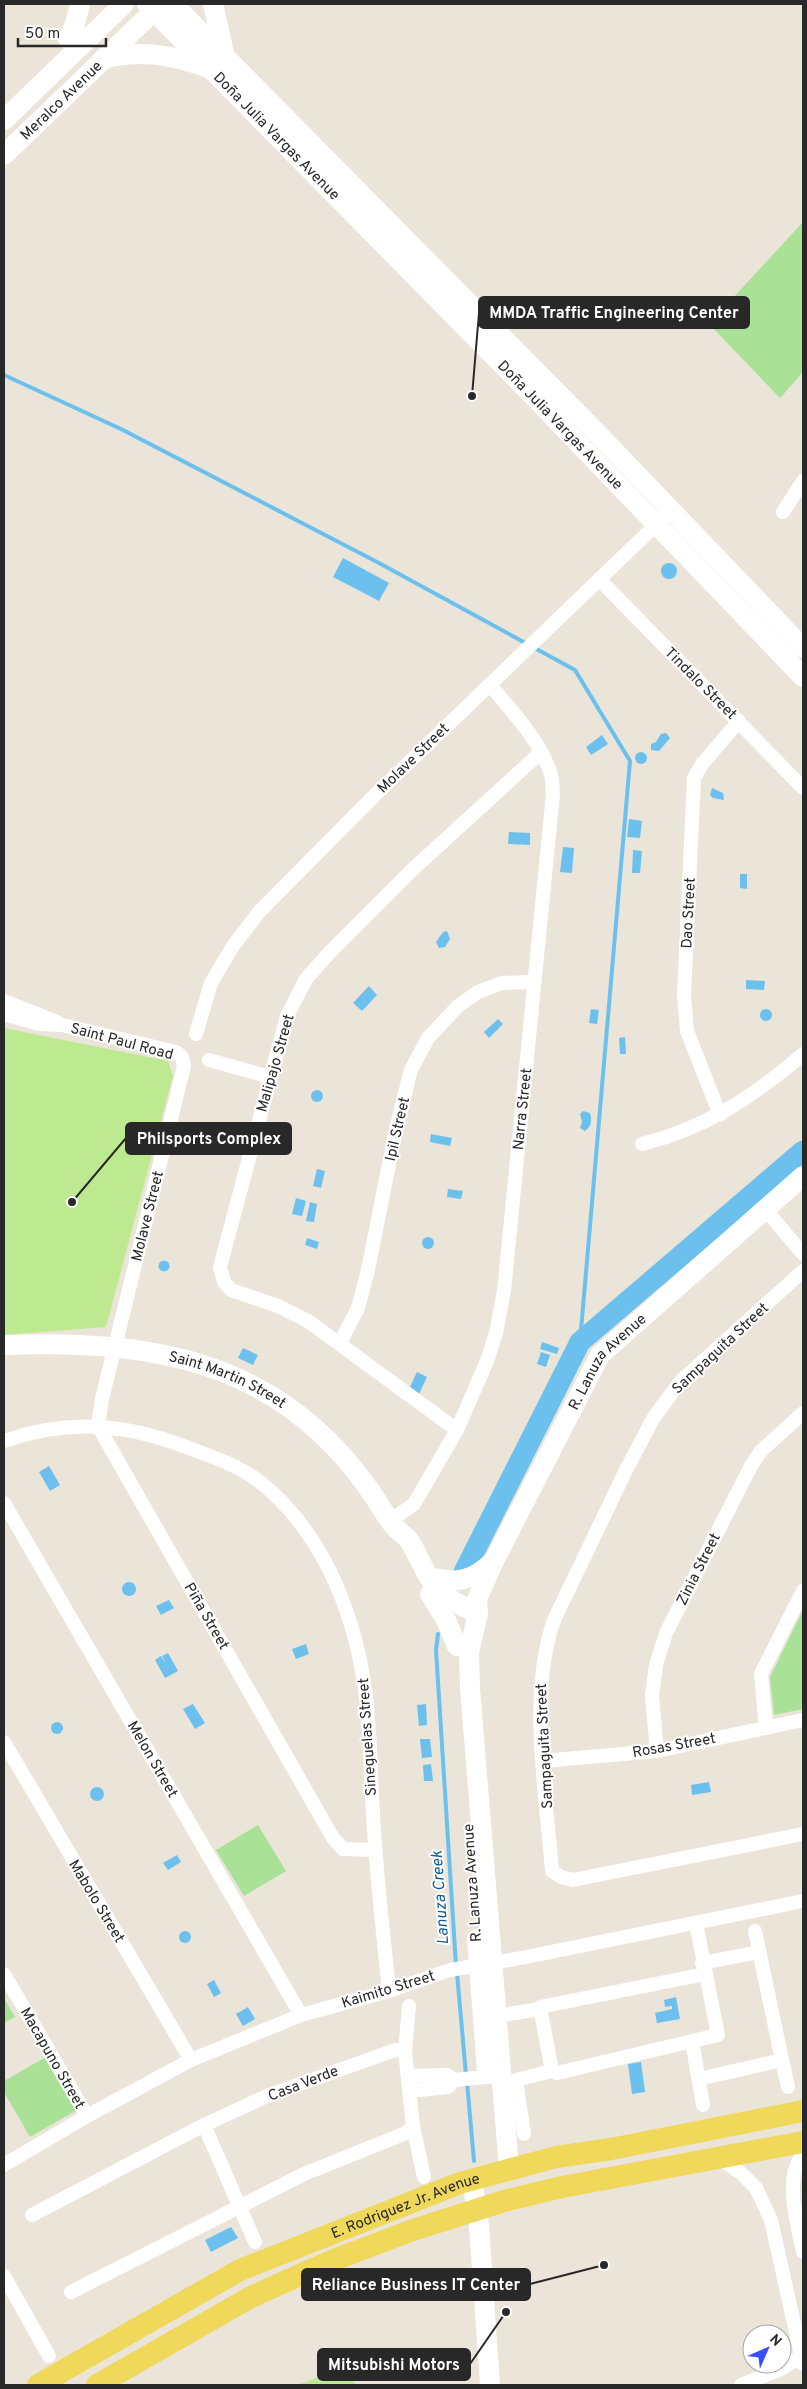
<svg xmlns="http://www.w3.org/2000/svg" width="807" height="2389" font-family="Overpass,sans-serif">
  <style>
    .green { fill: #a9e196 }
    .pitch { fill: #bde991 }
    .water { fill: #6cc0ed }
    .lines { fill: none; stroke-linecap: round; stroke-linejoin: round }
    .stream { stroke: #6cc0ed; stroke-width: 4 }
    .river { stroke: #6cc0ed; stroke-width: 21 }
    .street { stroke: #fff; stroke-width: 14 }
    .secondary { stroke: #fff; stroke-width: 20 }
    .primary { stroke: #efd85a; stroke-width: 22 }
    .labels { text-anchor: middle; stroke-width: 4; stroke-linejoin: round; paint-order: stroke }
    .street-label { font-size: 15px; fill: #282828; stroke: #fff }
    .water-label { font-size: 16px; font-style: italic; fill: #0e5c96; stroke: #fff }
    .leader { fill: none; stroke: #282828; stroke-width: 2 }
    .callout-dot { fill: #282828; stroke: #fff; stroke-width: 2 }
    .callout { fill: #282828; stroke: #282828; stroke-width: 2 }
    .callout-label { font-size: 16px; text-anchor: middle; font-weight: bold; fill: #fff }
  </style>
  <rect width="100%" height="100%" fill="#ebe4d9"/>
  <!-- green -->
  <g class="green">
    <polygon points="803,222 803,372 780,398 709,324"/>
    <polygon points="803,1610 803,1709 774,1715 770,1677"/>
    <polygon points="258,1825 286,1871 244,1896 216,1850"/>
    <polygon points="4,1998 15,2017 4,2023"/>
    <polygon points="46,2057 77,2110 30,2137 4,2092 4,2081"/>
  </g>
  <!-- pitch -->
  <g class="pitch">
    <polygon points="4,1028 168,1061 173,1076 106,1327 4,1335"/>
    <polygon points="347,2365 355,2385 298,2385"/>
  </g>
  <!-- water -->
  <g class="water">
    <polygon points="343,558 389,583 379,601 333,577"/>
    <circle cx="669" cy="571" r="8"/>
    <polygon points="666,733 670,738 659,751 651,750 651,744 656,742 661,734"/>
    <polygon points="602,735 608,744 591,755 586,747"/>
    <circle cx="641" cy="758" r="6"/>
    <polygon points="712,788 723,793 724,800 713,798 710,795"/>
    <polygon points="629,819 642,821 640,838 627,837"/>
    <polygon points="509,832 530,833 530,845 508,844"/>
    <polygon points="563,847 574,848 572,873 560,872"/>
    <polygon points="633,850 642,851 640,873 632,873"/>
    <polygon points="740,874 747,874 747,889 740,888"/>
    <polygon points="447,931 450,939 445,947 439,948 436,942 443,932"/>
    <polygon points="746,980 765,981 764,990 746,989"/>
    <polygon points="369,986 377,995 362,1011 353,1003"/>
    <circle cx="766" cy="1015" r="6"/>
    <polygon points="591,1009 599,1010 597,1024 589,1023"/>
    <polygon points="498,1019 503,1024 489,1038 484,1032"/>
    <polygon points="625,1037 626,1054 620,1054 619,1038"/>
    <circle cx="317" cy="1096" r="6"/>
    <path d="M583,1111L590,1113C592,1120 592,1126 585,1131L580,1128L582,1122L580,1114Z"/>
    <polygon points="431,1134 452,1138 450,1146 430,1142"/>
    <polygon points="317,1169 325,1171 321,1188 313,1186"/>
    <polygon points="448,1189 463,1191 461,1199 447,1197"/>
    <polygon points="296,1198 306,1201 302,1216 292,1214"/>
    <polygon points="310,1202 317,1204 314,1222 306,1221"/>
    <circle cx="428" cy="1243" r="6"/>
    <polygon points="307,1238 319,1242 317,1249 305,1245"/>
    <circle cx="164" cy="1266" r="5.5"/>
    <polygon points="542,1342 559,1348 557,1354 540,1349"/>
    <polygon points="243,1348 258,1355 253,1365 238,1358"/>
    <polygon points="541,1352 550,1355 546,1367 537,1364"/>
    <polygon points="417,1372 427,1377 419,1394 409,1389"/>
    <polygon points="49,1466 60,1485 50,1491 39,1472"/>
    <circle cx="129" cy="1589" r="7"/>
    <polygon points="169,1600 174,1608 161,1615 156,1606"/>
    <polygon points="306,1644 309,1654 296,1659 292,1649"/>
    <polygon points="168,1653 178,1671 165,1678 155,1660 161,1656 166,1664 162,1656"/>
    <polygon points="193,1704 205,1723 195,1729 183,1709"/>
    <polygon points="426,1704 427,1725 419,1726 417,1705"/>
    <circle cx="57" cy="1728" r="6"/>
    <polygon points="420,1739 430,1739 432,1757 422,1758"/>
    <polygon points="431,1764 433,1781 424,1781 423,1765"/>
    <polygon points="709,1782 711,1792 692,1795 691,1785"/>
    <circle cx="97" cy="1794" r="7"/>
    <polygon points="177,1855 181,1862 168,1870 163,1863"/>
    <circle cx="185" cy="1937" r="6"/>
    <polygon points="214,1980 221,1993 214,1997 207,1984"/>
    <polygon points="676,1997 680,2019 657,2023 655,2013 672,2009 672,2006 665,2007 664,2000"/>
    <polygon points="248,2007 255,2019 243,2026 236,2014"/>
    <polygon points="641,2062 645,2092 632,2094 628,2064"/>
    <polygon points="231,2227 238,2238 211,2252 205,2240"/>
  </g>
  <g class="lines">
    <!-- stream -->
    <g class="stream">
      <polyline points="4,375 121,429 379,563 575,670 630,761 580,1342"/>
      <polyline points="438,1634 436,1650 456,1966"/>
      <polyline points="457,1973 466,2075"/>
      <polyline points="467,2082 474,2161"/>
    </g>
    <!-- river -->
    <polyline class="river" points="464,1572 580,1342 803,1151"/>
    <!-- street -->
    <g class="street">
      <polyline points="783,512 803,481"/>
      <polyline points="599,579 803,788"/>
      <polyline points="4,1001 57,1022"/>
      <polyline points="4,1014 39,1024 62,1025 176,1052 182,1057 184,1066 102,1399 98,1426 333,1838 343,1849 375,1850"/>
      <polyline points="196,1034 211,983 233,946 259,912 373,797 662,519"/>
      <polyline points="209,1060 270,1077"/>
      <polyline points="720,1115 687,1031 684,995 694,778 702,764 739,721"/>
      <path d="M642,1144C706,1128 753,1097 803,1054"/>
      <polyline points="765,1209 803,1254"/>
      <path d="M803,1271L681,1381L654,1417L627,1468L554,1620C528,1695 546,1792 552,1871L561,1877L573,1880L803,1834"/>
      <polyline points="340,1343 358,1308 368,1270 396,1129 411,1070 428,1038 458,1006 478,992 502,983 534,982"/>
      <polyline points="457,1430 308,1321 278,1306 231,1290 224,1282 220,1267 287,1016 306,979 331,951 412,870 540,753"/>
      <path d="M4,1441C67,1419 124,1423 186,1447C210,1456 235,1464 256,1479C319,1526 353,1608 364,1683C371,1725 370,1770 373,1813C376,1872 383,1931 389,1991"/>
      <polyline points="4,1503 301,2015"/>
      <path d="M390,1521L414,1504L457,1430L487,1361L496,1333L504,1291L553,794C552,788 553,781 551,775C542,743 511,710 490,685"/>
      <polyline points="766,1728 761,1674 803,1591"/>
      <polyline points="4,1742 191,2060"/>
      <polyline points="657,1751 652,1696 656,1665 666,1633 751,1466 761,1451 803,1413"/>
      <polyline points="543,1761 657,1751 803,1720"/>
      <polyline points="696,1923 718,2035 557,2073 552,2071 540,2007 705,1974"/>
      <polyline points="702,1963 759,1952"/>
      <polyline points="4,1974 87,2116"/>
      <polyline points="409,2006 405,2051 413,2126 424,2177"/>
      <polyline points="497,2016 539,2009"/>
      <polyline points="692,2041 703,2105"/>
      <polyline points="782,2060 788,2087"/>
      <polyline points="409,2076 447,2075 454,2080 496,2076"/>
      <polyline points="699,2079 782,2060 755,1931"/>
      <polyline points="410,2091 448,2087 454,2080"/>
      <polyline points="204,2125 255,2242"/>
      <polyline points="524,2134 516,2080 552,2071"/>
      <path d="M803,2155C783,2177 798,2226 803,2252"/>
      <polyline points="719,2158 741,2173 756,2188 771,2220 803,2364"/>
      <polyline points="4,2165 87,2116 191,2060 301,2015 389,1991 450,1970 516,1959 803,1901"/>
      <polyline points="32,2215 204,2125 267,2096 395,2050 405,2051"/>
      <polyline points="4,2276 49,2356"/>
      <polyline points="71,2292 304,2174 406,2133 413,2126"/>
      <polyline points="741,2385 781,2369 803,2355"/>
    </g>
    <!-- secondary -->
    <g class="secondary">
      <path id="s1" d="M147,4L536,399L803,677"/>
      <polyline points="173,4 599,435 803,648"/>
      <polyline points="213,4 224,53"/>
      <polyline points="68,39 75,24 80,4"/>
      <path d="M103,59C140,49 173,55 208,68"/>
      <polyline points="4,120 124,4"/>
      <path id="s2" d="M4,155L161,4"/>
      <path id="s3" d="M4,1345C153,1339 281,1361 371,1492C379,1503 385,1516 394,1526C398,1531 404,1535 408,1539C416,1550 421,1564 428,1576C440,1596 458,1604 478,1614"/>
      <path d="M429,1577C455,1584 473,1581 492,1562"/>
      <polyline points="430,1594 446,1620 457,1646"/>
      <polyline points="477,1939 487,2072"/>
      <path id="s4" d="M509,2169L470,1688L469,1652L478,1614L477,1599L494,1561L600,1355L803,1176"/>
      <polyline points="472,2179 479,2226 490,2385"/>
    </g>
    <!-- primary -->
    <g class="primary">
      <path id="s5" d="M38,2385L240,2270L460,2183L556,2157L611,2149L803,2111"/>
      <polyline points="97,2385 251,2297 331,2261 413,2230 504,2201 562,2187 803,2142"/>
    </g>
  </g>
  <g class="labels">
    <!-- street labels -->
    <g class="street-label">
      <text dy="5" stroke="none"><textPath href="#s2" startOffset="79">Meralco Avenue</textPath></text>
      <text dy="5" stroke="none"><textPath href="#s1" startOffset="185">Doña Julia Vargas Avenue</textPath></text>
      <text dy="5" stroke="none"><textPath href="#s1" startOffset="590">Doña Julia Vargas Avenue</textPath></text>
      <text transform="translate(701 683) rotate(45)" y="5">Tindalo Street</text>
      <text transform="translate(413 758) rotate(-44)" y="5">Molave Street</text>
      <text transform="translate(688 913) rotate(-87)" y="5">Dao Street</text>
      <text transform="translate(122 1041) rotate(15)" y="5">Saint Paul Road</text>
      <text transform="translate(275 1063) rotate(-74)" y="5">Malipajo Street</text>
      <text transform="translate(522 1109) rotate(-84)" y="5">Narra Street</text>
      <text transform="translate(397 1129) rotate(-77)" y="5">Ipil Street</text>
      <text transform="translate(147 1216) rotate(-76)" y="5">Molave Street</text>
      <text transform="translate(720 1348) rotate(-43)" y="5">Sampaguita Street</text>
      <text dy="5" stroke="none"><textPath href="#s4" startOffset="845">R. Lanuza Avenue</textPath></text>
      <text dy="5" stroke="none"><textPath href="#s3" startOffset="229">Saint Martin Street</textPath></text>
      <text transform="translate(698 1569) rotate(-63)" y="5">Zinia Street</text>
      <text transform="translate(207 1616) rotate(60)" y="5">Piña Street</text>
      <text transform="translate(367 1737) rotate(-94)" y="5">Sineguelas Street</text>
      <text transform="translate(674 1745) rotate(-10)" y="5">Rosas Street</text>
      <text transform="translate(544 1746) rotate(-93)" y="5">Sampaguita Street</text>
      <text transform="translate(153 1759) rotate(60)" y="5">Melon Street</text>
      <text transform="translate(472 1883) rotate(-94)" y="5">R. Lanuza Avenue</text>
      <text transform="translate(97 1901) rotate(59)" y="5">Mabolo Street</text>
      <text transform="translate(388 1989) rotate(-17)" y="5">Kaimito Street</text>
      <text transform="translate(53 2058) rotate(60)" y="5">Macapuno Street</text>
      <text transform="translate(303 2083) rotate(-21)" y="5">Casa Verde</text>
      <text dy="5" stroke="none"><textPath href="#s5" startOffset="410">E. Rodriguez Jr. Avenue</textPath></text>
    </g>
    <!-- water labels -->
    <g class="water-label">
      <text transform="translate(439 1898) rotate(-94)" y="6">Lanuza Creek</text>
    </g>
  </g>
  <!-- callouts -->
  <path class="leader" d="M472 396L479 313M72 1202L126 1138M604 2265L530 2284M506 2312L470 2364"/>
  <g class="callout-dot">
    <circle cx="472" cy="396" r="5"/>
    <circle cx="72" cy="1202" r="5"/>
    <circle cx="604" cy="2265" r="5"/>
    <circle cx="506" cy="2312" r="5"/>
  </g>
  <g class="callout">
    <rect x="479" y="297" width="270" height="31" rx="5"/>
    <rect x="126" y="1123" width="165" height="31" rx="5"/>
    <rect x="302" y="2269" width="228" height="31" rx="5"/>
    <rect x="318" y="2349" width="152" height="31" rx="5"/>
  </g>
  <g class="callout-label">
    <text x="614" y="318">MMDA Traffic Engineering Center</text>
    <text x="209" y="1144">Philsports Complex</text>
    <text x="416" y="2290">Reliance Business IT Center</text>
    <text x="394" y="2370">Mitsubishi Motors</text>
  </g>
  <!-- border -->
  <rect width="807" height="2389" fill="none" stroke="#282828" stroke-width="10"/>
  <!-- north arrow -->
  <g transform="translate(767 2349) rotate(45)"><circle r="24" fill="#ffffff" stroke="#a9a9a9"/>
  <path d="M0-4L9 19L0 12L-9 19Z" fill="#394df8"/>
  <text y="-8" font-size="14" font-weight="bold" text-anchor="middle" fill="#282828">N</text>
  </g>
  <!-- scale -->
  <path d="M18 38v8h88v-8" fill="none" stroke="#282828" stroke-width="2.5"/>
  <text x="25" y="38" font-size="15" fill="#282828" stroke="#ffffff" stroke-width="4" paint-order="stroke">50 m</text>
</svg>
